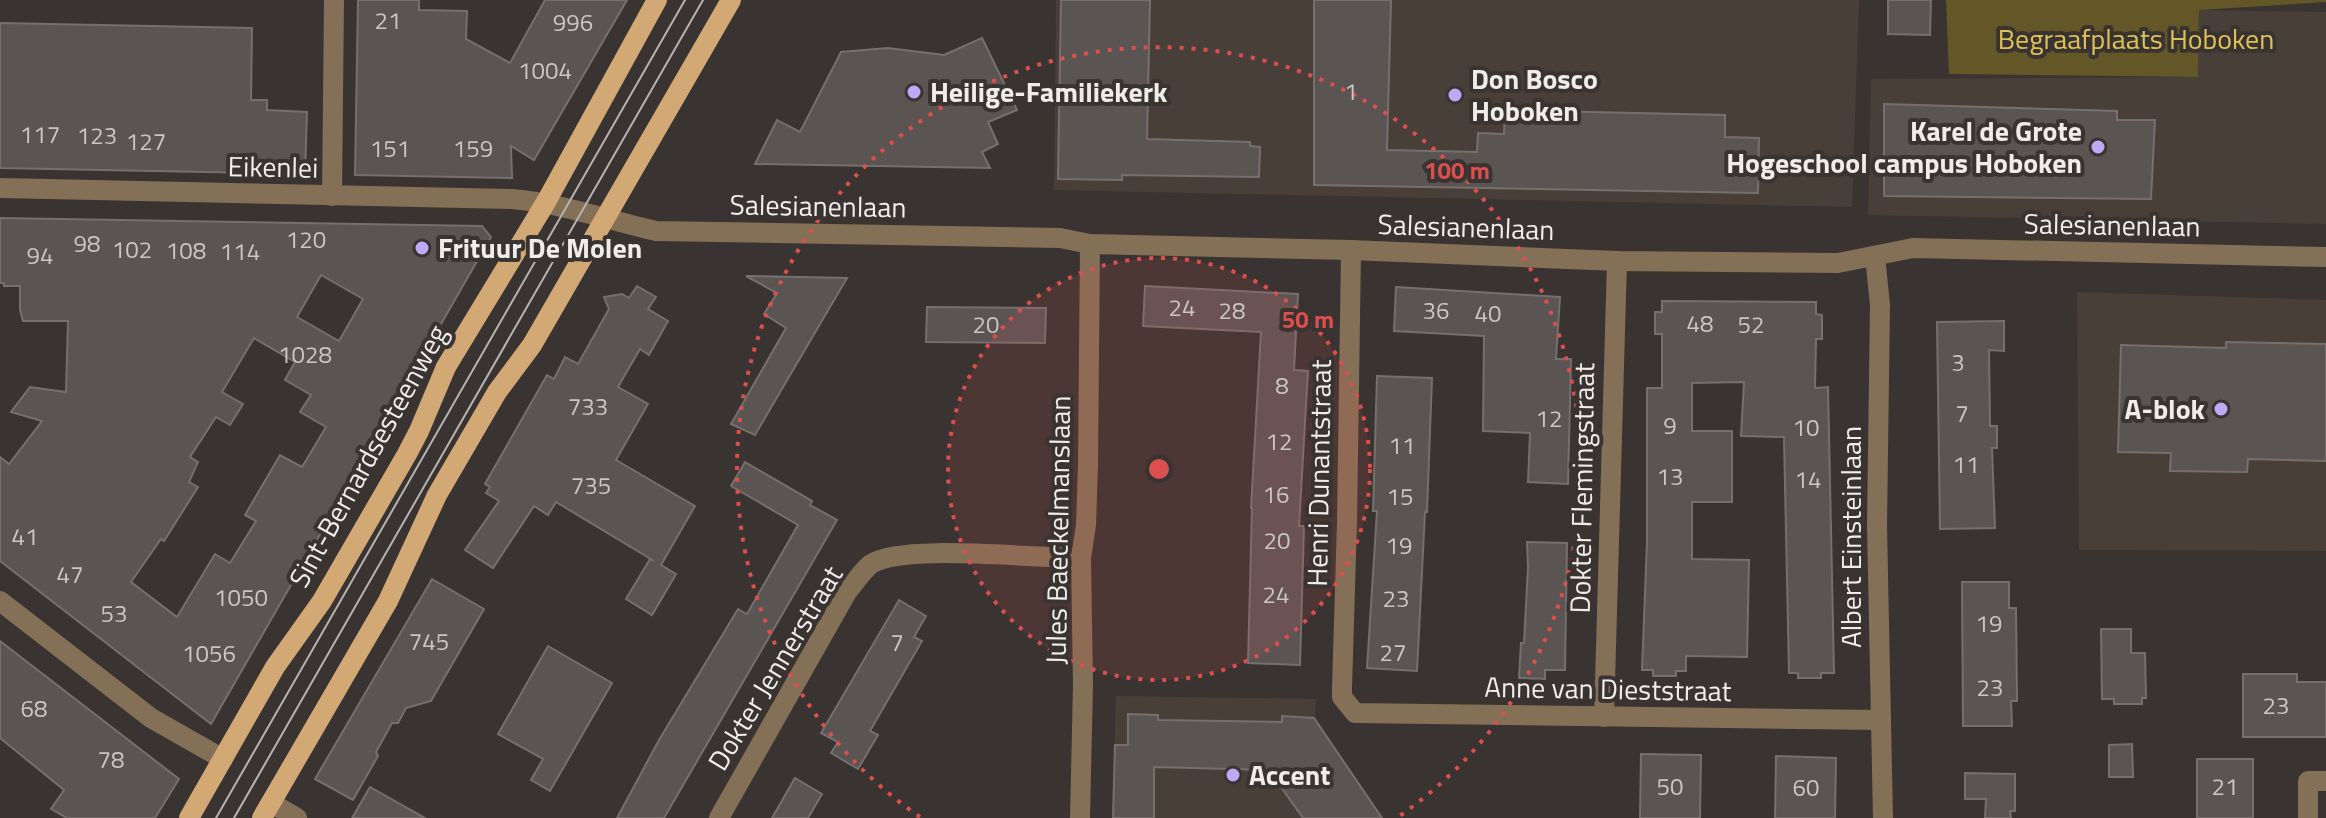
<svg xmlns="http://www.w3.org/2000/svg" width="2326" height="818" font-family="'Titillium Web',sans-serif">
  <style>
    .built { fill: #493f39 }
    .green { fill: #635627 }
    .building { fill: #5a5453; stroke: #756f6e; stroke-width: 2; fill-rule: evenodd }
    .lines { fill: none; stroke-linecap: round; stroke-linejoin: round }
    .minor { stroke: #846f57; stroke-width: 20 }
    .major { stroke: #d2a874; stroke-width: 20 }
    .tram { stroke: #b6b2b0; stroke-width: 2 }
    .ring { fill: none; stroke: #db4f4f; stroke-width: 4; stroke-dasharray: 4 8 }
    .poi-dot { fill: #bda9f5; stroke: #393431; stroke-width: 3 }
    .labels { text-anchor: middle; stroke-width: 8; stroke-linejoin: round; paint-order: stroke }
    .number-label { font-size: 24px; fill: #cac6c4 }
    .park-label { font-size: 28px; fill: #dec257; stroke: #393431 }
    .poi-label { font-size: 28px; font-weight: bold; fill: #efecea; stroke: #393431; text-anchor: start }
    .street-label { font-size: 28px; fill: #efecea; stroke: #393431 }
    .centre { fill: #db4f4f; stroke: #393431; stroke-width: 4 }
    .ring-label { font-size: 24px; text-anchor: middle; font-weight: bold; fill: #db4f4f; stroke: #393431; stroke-width: 8; stroke-linejoin: round; paint-order: stroke }
  </style>
  <rect width="100%" height="100%" fill="#393431"/>
  <!-- built -->
  <g class="built">
    <polygon points="1056,0 1859,0 1852,207 1054,190"/>
    <polygon points="2199,10 2326,12 2326,224 1868,215 1871,79 2198,77"/>
    <polygon points="2077,292 2326,300 2326,551 2079,550"/>
    <polygon points="1116,696 1316,699 1315,718 1382,818 1113,818"/>
  </g>
  <!-- green -->
  <polygon class="green" points="1946,0 2326,0 2326,2 2199,10 2198,77 1949,74"/>
  <!-- building -->
  <g class="building">
    <polygon points="358,0 419,0 419,10 467,11 466,39 510,63 545,0 627,0 534,160 511,146 512,178 355,175"/>
    <polygon points="1061,0 1150,0 1147,139 1250,142 1250,146 1260,147 1259,177 1122,175 1122,180 1058,179"/>
    <polygon points="1314,0 1391,0 1387,150 1477,152 1478,133 1504,134 1505,110 1725,115 1725,137 1759,138 1758,193 1314,185"/>
    <polygon points="1888,0 1931,0 1930,35 1888,34"/>
    <polygon points="0,23 252,28 251,100 267,100 267,110 307,112 305,174 0,168"/>
    <polygon points="982,38 1017,110 988,122 998,144 982,152 990,168 755,164 777,120 800,132 841,52 888,48 944,55"/>
    <polygon points="1884,104 2117,111 2117,120 2155,120 2151,199 1884,196"/>
    <path d="M0,218L482,226L491,237L211,724L0,561V457L9,464L42,421L11,412L30,387L66,392L68,321H23L20,310V286H4V283H0ZM321,275L363,299L339,341L297,317ZM254,338L295,362L285,380L311,395L300,412L326,427L302,467L280,455L245,515L256,521L230,563L215,554L177,617L131,582L161,539L164,541L198,487L189,482L198,462L190,457L216,417L230,425L243,404L222,392Z"/>
    <polygon points="746,276 847,278 755,435 731,424 786,328 764,314 777,293"/>
    <polygon points="637,286 656,297 648,309 668,321 649,355 640,349 618,387 648,404 616,460 695,506 661,565 676,574 652,615 626,599 650,559 654,561 556,502 548,515 534,506 493,568 465,550 499,501 486,493 490,487 485,484 547,375 554,379 565,357 578,364 609,309 604,297 622,294 629,298"/>
    <polygon points="1145,286 1298,294 1294,370 1308,371 1299,526 1304,526 1300,665 1248,663 1252,508 1251,508 1261,332 1143,326"/>
    <polygon points="1396,287 1560,297 1556,359 1571,359 1568,484 1528,482 1530,433 1483,431 1484,336 1394,331"/>
    <polygon points="1662,301 1816,302 1816,314 1822,315 1822,339 1816,339 1815,388 1828,387 1834,673 1821,673 1821,678 1798,678 1798,673 1789,673 1784,437 1741,436 1744,382 1692,383 1692,431 1732,431 1732,502 1692,502 1692,559 1749,560 1747,657 1686,656 1686,671 1676,671 1676,676 1653,676 1653,670 1642,670 1647,541 1647,388 1662,388 1662,334 1655,334 1655,312 1662,312"/>
    <polygon points="927,307 1046,308 1045,343 926,342"/>
    <polygon points="2004,321 2004,351 1989,350 1990,426 1997,426 1997,448 1992,448 1995,528 1940,529 1937,322"/>
    <polygon points="2226,342 2326,344 2326,461 2248,459 2247,472 2170,471 2171,453 2118,452 2121,345 2226,348"/>
    <polygon points="1377,376 1432,378 1427,512 1425,512 1417,671 1367,668 1377,511 1373,511"/>
    <polygon points="745,462 812,501 810,505 837,520 664,818 617,818 659,740 738,609 747,614 798,525 731,486"/>
    <polygon points="1527,542 1567,543 1565,670 1545,670 1545,679 1519,678 1521,643 1524,643 1528,567"/>
    <polygon points="432,579 484,609 431,701 406,708 398,723 392,723 376,752 378,756 353,800 315,779"/>
    <polygon points="1962,582 2009,582 2009,608 2016,608 2017,701 2011,701 2012,726 1963,726"/>
    <polygon points="899,600 926,616 914,637 922,641 870,731 878,735 858,769 831,753 838,742 821,733"/>
    <polygon points="2101,629 2131,629 2131,653 2145,653 2146,698 2142,698 2142,704 2114,704 2114,699 2102,699"/>
    <polygon points="0,641 179,779 155,818 67,818 51,809 64,790 0,738"/>
    <polygon points="548,646 612,683 550,791 531,780 543,759 498,734"/>
    <polygon points="2243,674 2297,674 2297,682 2326,682 2326,737 2243,737"/>
    <polygon points="1128,714 1158,715 1158,720 1282,722 1282,716 1314,718 1382,818 1303,818 1269,770 1154,767 1154,818 1113,818 1115,745 1128,745"/>
    <polygon points="2132,744 2133,777 2109,777 2109,745"/>
    <polygon points="1641,754 1701,755 1700,818 1640,818"/>
    <polygon points="1776,756 1836,758 1835,818 1775,818"/>
    <rect x="2197" y="759" width="56" height="59"/>
    <polygon points="1965,773 2015,774 2015,811 2010,811 2011,818 1985,818 1986,799 1965,799"/>
    <polygon points="795,778 822,794 808,818 772,818"/>
    <polygon points="370,787 425,818 352,818"/>
  </g>
  <g class="lines">
    <!-- minor -->
    <g class="minor">
      <path d="M0,188L512,199C561,203 608,220 656,231L1060,238L1090,244L1351,250L1617,261L1838,263L1913,248L2326,257"/>
      <polyline points="332,196 334,0"/>
      <polyline points="1351,250 1347,522 1342,688 1342,697 1355,713 1881,720"/>
      <polyline points="1875,256 1880,305 1877,526 1883,818"/>
      <polyline points="0,601 151,718 223,759"/>
      <polyline points="1604,717 1617,261"/>
      <polyline points="271,803 297,818"/>
      <path d="M719,818L847,592C854,584 862,571 871,564C902,543 1038,559 1081,558"/>
      <polyline points="1080,818 1083,685 1081,558 1086,525 1088,465 1090,244"/>
      <polyline points="2308,818 2308,781 2326,781"/>
    </g>
    <!-- major -->
    <g class="major">
      <polyline points="189,818 275,667 322,601 407,454 419,431 446,367 546,202 657,0"/>
      <polyline points="262,818 388,601 437,495 497,392 532,345 731,0"/>
    </g>
    <!-- tram -->
    <g class="tram">
      <polyline points="216,818 685,0"/>
      <polyline points="234,818 703,0"/>
    </g>
  </g>
  <!-- distance rings -->
  <circle cx="1159" cy="469" r="211" fill="#db4f4f" fill-opacity=".12"/>
  <g class="ring">
    <circle cx="1159" cy="469" r="211"/>
    <path d="M920 817A422 422 0 1 1 1398 817"/>
  </g>
  <!-- markers -->
  <g class="poi-dot">
    <circle cx="914" cy="92" r="8"/>
    <circle cx="1455" cy="95" r="8"/>
    <circle cx="2098" cy="147" r="8"/>
    <circle cx="422" cy="248" r="8"/>
    <circle cx="2221" cy="409" r="8"/>
    <circle cx="1233" cy="775" r="8"/>
  </g>
  <g class="labels">
    <!-- number labels -->
    <g class="number-label">
      <text x="388" y="29">21</text>
      <text x="573" y="31">996</text>
      <text x="545" y="79">1004</text>
      <text x="1351" y="100">1</text>
      <text x="40" y="143">117</text>
      <text x="97" y="144">123</text>
      <text x="146" y="150">127</text>
      <text x="390" y="157">151</text>
      <text x="473" y="157">159</text>
      <text x="306" y="248">120</text>
      <text x="87" y="252">98</text>
      <text x="132" y="258">102</text>
      <text x="186" y="259">108</text>
      <text x="240" y="260">114</text>
      <text x="40" y="264">94</text>
      <text x="1182" y="316">24</text>
      <text x="1232" y="319">28</text>
      <text x="1436" y="319">36</text>
      <text x="1488" y="322">40</text>
      <text x="1700" y="332">48</text>
      <text x="986" y="333">20</text>
      <text x="1751" y="333">52</text>
      <text x="305" y="363">1028</text>
      <text x="1958" y="371">3</text>
      <text x="1282" y="394">8</text>
      <text x="588" y="415">733</text>
      <text x="1962" y="422">7</text>
      <text x="1549" y="427">12</text>
      <text x="1670" y="434">9</text>
      <text x="1806" y="436">10</text>
      <text x="1279" y="450">12</text>
      <text x="1402" y="454">11</text>
      <text x="1966" y="473">11</text>
      <text x="1670" y="485">13</text>
      <text x="1808" y="488">14</text>
      <text x="591" y="494">735</text>
      <text x="1276" y="503">16</text>
      <text x="1400" y="505">15</text>
      <text x="25" y="545">41</text>
      <text x="1277" y="549">20</text>
      <text x="1399" y="554">19</text>
      <text x="70" y="583">47</text>
      <text x="1276" y="603">24</text>
      <text x="241" y="606">1050</text>
      <text x="1396" y="607">23</text>
      <text x="114" y="622">53</text>
      <text x="1989" y="632">19</text>
      <text x="429" y="650">745</text>
      <text x="897" y="651">7</text>
      <text x="1393" y="661">27</text>
      <text x="209" y="662">1056</text>
      <text x="1990" y="696">23</text>
      <text x="2276" y="714">23</text>
      <text x="34" y="717">68</text>
      <text x="111" y="768">78</text>
      <text x="1670" y="795">50</text>
      <text x="2225" y="795">21</text>
      <text x="1806" y="796">60</text>
    </g>
    <!-- park labels -->
    <g class="park-label">
      <text x="2136" y="49">Begraafplaats Hoboken</text>
    </g>
    <!-- poi labels -->
    <g class="poi-label">
      <text x="1471" y="89">Don Bosco<tspan x="1471" dy="32">Hoboken</tspan></text>
      <text x="930" y="102">Heilige-Familiekerk</text>
      <text x="2082" y="141" text-anchor="end">Karel de Grote<tspan x="2082" dy="32">Hogeschool campus Hoboken</tspan></text>
      <text x="438" y="258">Frituur De Molen</text>
      <text x="2205" y="419" text-anchor="end">A-blok</text>
      <text x="1249" y="785">Accent</text>
    </g>
    <!-- street labels -->
    <g class="street-label">
      <text transform="translate(273 167) rotate(1)" y="10">Eikenlei</text>
      <text transform="translate(818 206) rotate(1)" y="10">Salesianenlaan</text>
      <text transform="translate(2112 225) rotate(1)" y="10">Salesianenlaan</text>
      <text transform="translate(1466 227) rotate(2)" y="10">Salesianenlaan</text>
      <text transform="translate(368 456) rotate(-61)" y="10">Sint-Bernardsesteenweg</text>
      <text transform="translate(1319 473) rotate(-89)" y="10">Henri Dunantstraat</text>
      <text transform="translate(1582 488) rotate(-89)" y="10">Dokter Flemingstraat</text>
      <text transform="translate(1058 530) rotate(-89)" y="10">Jules Baeckelmanslaan</text>
      <text transform="translate(1851 537) rotate(-90)" y="10">Albert Einsteinlaan</text>
      <text transform="translate(775 668) rotate(-59)" y="10">Dokter Jennerstraat</text>
      <text transform="translate(1608 689) rotate(1)" y="10">Anne van Dieststraat</text>
    </g>
  </g>
  <circle cx="1159" cy="469" r="12" class="centre"/>
  <g class="ring-label">
    <text x="1457" y="179">100 m</text>
    <text x="1308" y="328">50 m</text>
  </g>
</svg>
